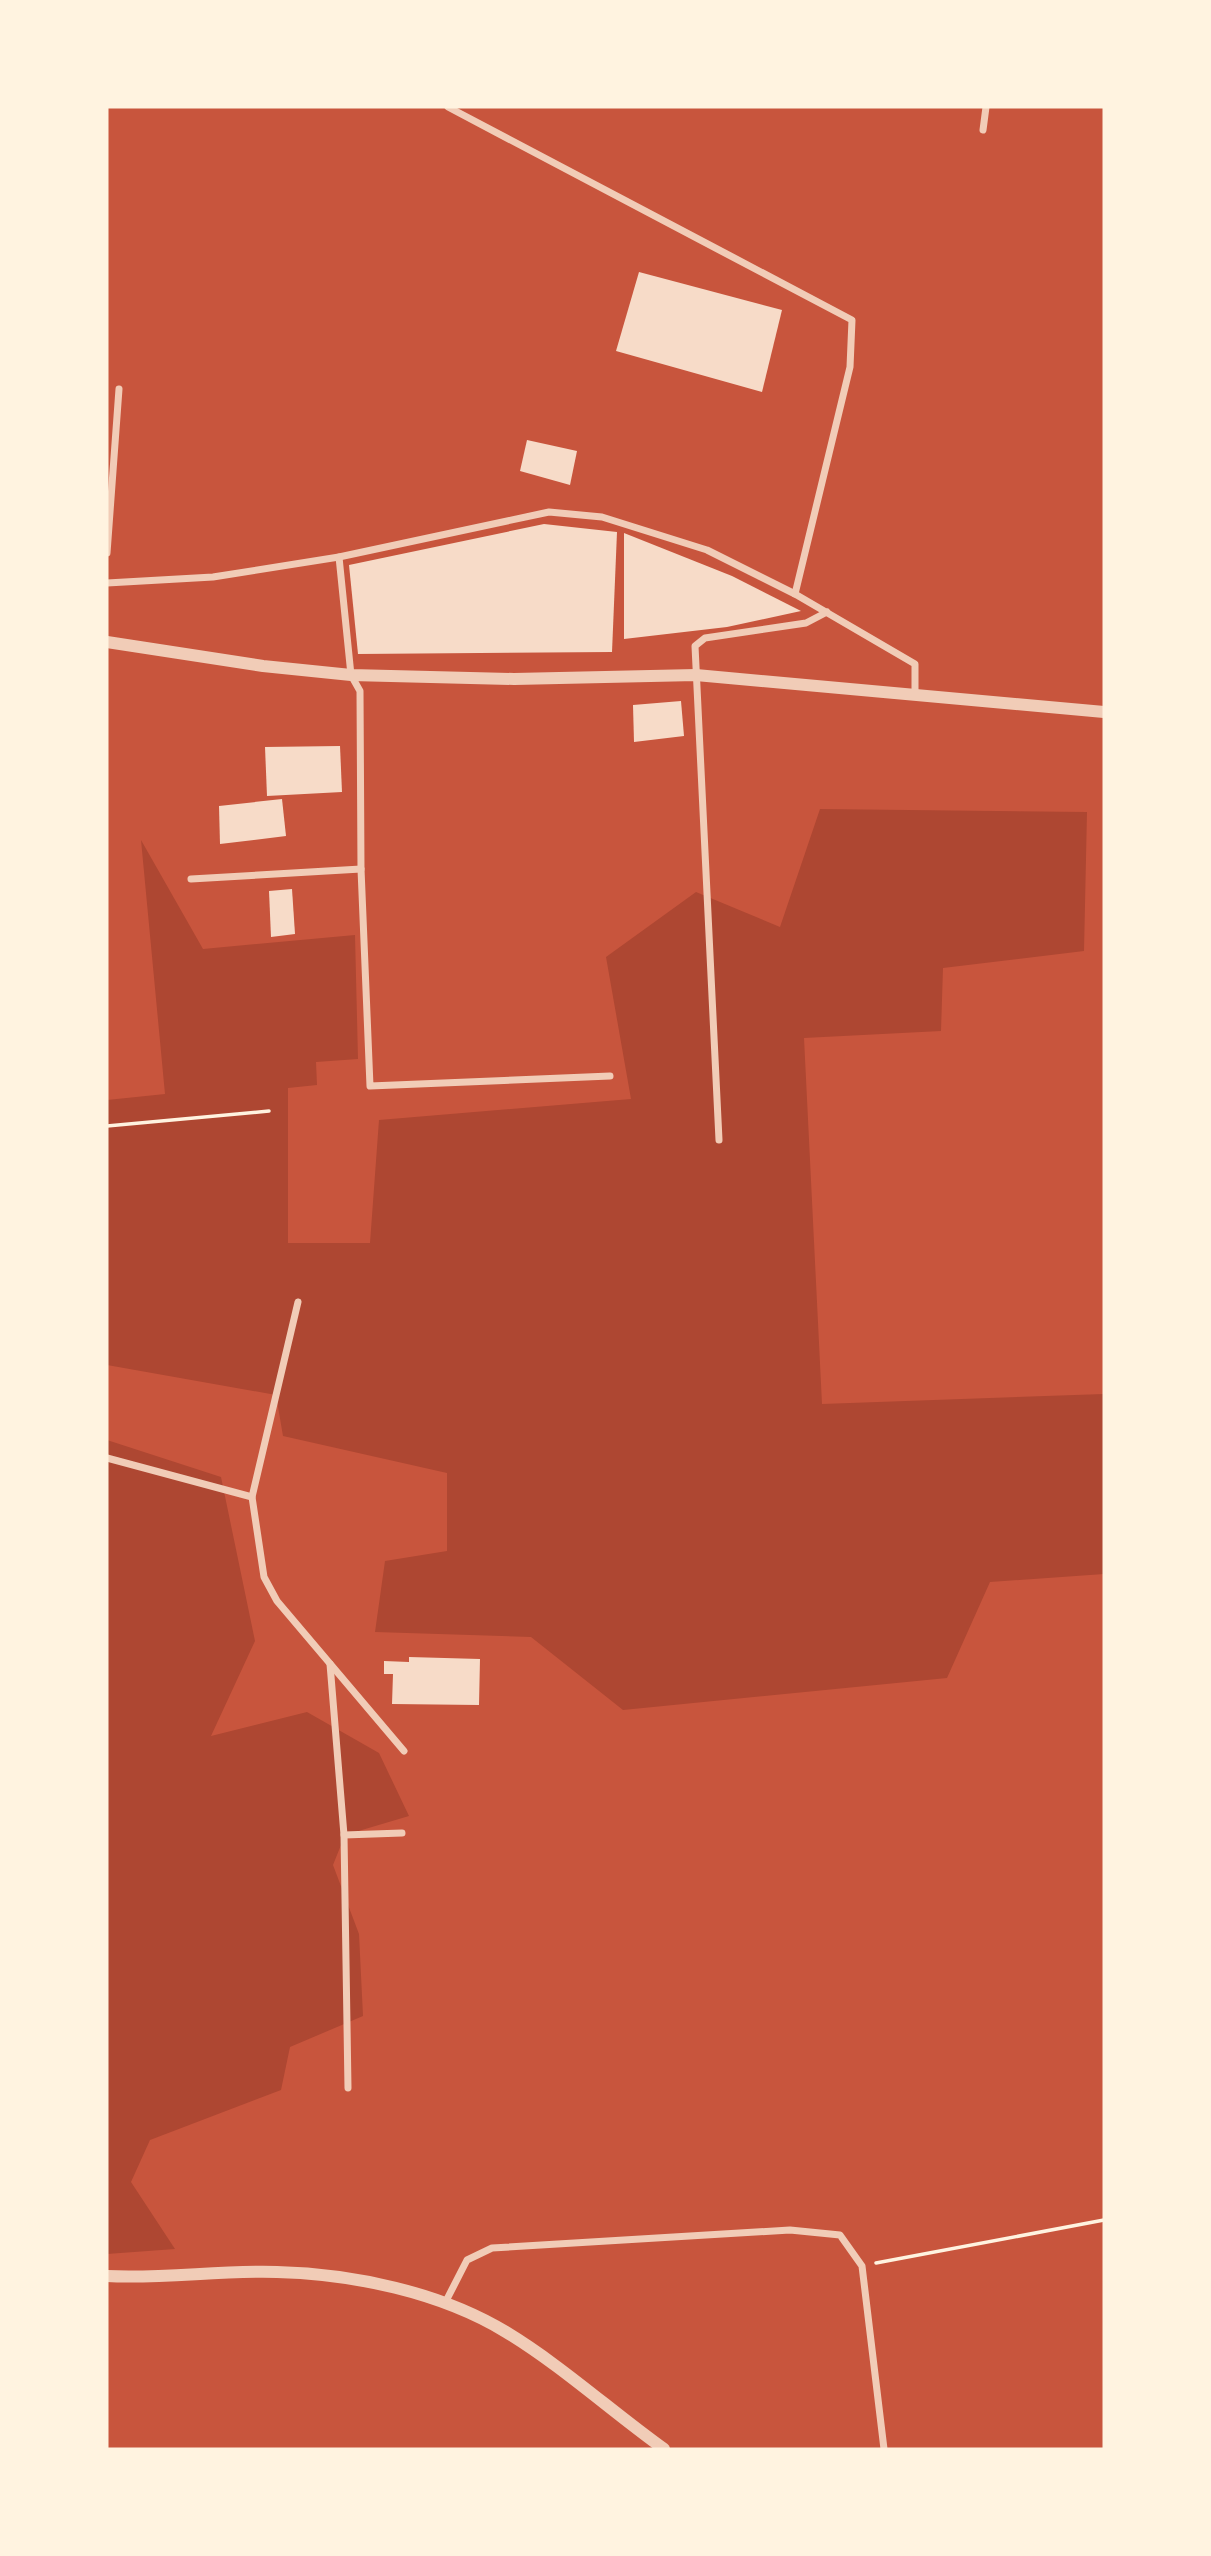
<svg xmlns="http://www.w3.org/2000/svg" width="1211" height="2556" font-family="'DejaVu Sans',sans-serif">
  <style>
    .green { fill: #ae4732 }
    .building { fill: #f7dbc8 }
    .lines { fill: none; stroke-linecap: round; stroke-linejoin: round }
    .path { stroke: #fff3e0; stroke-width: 3.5 }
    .minor { stroke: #f1ccb7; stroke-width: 7 }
    .tertiary { stroke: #f1ccb7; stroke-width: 12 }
  </style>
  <rect width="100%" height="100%" fill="#c8553d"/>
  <!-- green -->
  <g class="green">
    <polygon points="820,809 1087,812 1084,951 943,968 941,1031 804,1038 822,1404 1104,1394 1104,1574 990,1582 947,1678 623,1710 531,1637 375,1632 385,1561 447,1551 447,1473 283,1436 276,1395 107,1365 107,1100 165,1094 141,840 203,949 355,935 358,1059 316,1062 317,1085 288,1088 288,1243 370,1243 379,1120 631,1099 606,957 696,892 780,927"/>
    <polygon points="107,1440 221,1477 255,1641 211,1736 307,1712 379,1753 409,1816 345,1835 333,1865 359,1934 363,2016 290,2047 281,2090 150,2140 131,2182 175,2249 107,2254"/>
  </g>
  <!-- building -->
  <g class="building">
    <polygon points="639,272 782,310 762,392 616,351"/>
    <polygon points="527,440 577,451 570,485 520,471"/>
    <polygon points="544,524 617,532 612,652 358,654 349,565"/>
    <polygon points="624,533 732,576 801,611 727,627 624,639"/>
    <polygon points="681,701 684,736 634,742 633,705"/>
    <polygon points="340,746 342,792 267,796 265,747"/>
    <polygon points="282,799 286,836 220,844 219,806"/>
    <polygon points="292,889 295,934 271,937 269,891"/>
    <polygon points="409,1657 480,1659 479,1705 392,1704 393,1674 384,1674 384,1661 409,1662"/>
  </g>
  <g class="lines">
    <!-- path -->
    <g class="path">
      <polyline points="107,1126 269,1111"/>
      <polyline points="876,2263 1104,2220"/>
    </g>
    <!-- minor -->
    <g class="minor">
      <polyline points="448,107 852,320 850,367 795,594"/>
      <polyline points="983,130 986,107"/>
      <polyline points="107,553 119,389"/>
      <polyline points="339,557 351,675 360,691 361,869 370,1086 610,1076"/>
      <polyline points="107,583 213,577 339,557 549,512 602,517 707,550 795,594 915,664 915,693"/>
      <polyline points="191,879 361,869"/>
      <polyline points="719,1140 695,646 705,638 806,623 827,612"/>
      <polyline points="107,1458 252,1497 264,1577 277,1601 404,1751"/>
      <polyline points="252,1497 298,1302"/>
      <polyline points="330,1664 344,1835 348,2088"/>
      <polyline points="344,1835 402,1833"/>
      <polyline points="445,2303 467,2260 492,2248 790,2230 840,2235 862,2266 884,2449"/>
    </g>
    <!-- tertiary -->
    <g class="tertiary">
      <polyline points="107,642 263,666 351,675 514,679 696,675 1104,712"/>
      <path d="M107,2276C164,2279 220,2270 277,2272C353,2274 440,2292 506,2332C562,2366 611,2411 664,2449"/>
    </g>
  </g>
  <!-- border -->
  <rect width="1211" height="2556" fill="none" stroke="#fff3e0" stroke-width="217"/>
</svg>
